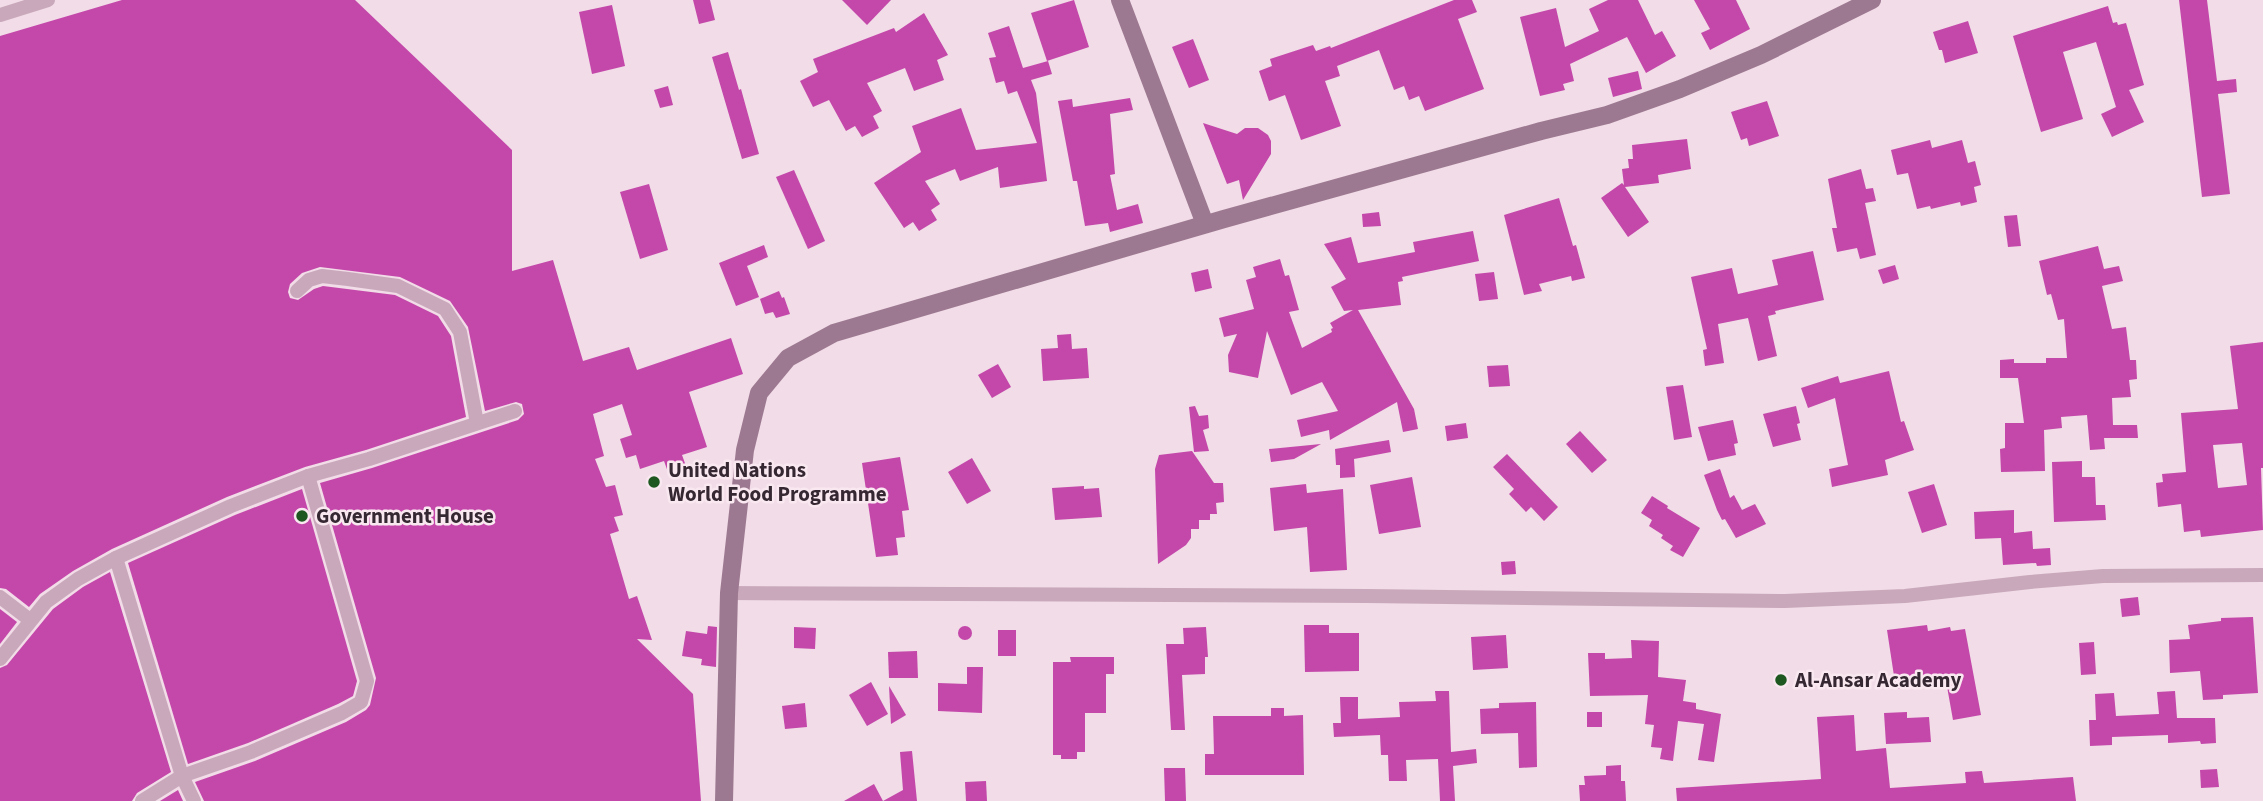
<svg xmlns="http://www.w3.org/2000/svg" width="2263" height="801" font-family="'Source Sans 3',sans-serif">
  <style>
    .building { fill: #c447aa; fill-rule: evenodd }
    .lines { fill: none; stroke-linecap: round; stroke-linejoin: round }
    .street { stroke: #c9a8bb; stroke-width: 14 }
    .secondary { stroke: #9d7991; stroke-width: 18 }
    .poi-dot { fill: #1e5720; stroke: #f9e8f0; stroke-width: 2.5 }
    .labels { text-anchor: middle; stroke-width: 5; stroke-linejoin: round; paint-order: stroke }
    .poi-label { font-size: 21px; font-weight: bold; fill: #362832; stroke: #f9e8f0; text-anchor: start }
  </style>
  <rect width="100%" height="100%" fill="#f1dce7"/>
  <!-- building -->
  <g class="building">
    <polygon points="122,0 355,0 512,150 512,271 553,260 583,361 629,347 637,370 731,338 743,374 689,392 707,447 682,455 686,466 668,472 664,461 640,469 636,455 626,458 620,439 632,435 622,404 593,414 604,456 595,459 606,487 615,485 623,515 614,517 619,531 610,534 629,599 637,596 652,640 637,639 693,694 701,801 204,801 195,782 255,761 346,722 366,710 370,705 376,678 320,483 372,468 518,420 524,414 522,404 516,402 485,411 468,327 450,301 400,277 320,267 302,273 290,284 288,292 290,298 298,300 314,289 323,286 395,295 438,316 451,336 466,417 366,450 305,467 227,497 112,549 73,571 40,594 29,607 6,589 0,588 0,36"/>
    <polygon points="693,0 710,0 715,20 699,24"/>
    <polygon points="842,0 891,0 867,25"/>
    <polygon points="1074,0 1089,47 1047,61 1031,13"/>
    <polygon points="1454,0 1472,0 1477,12 1458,19 1484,89 1425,111 1419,96 1409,100 1404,86 1394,90 1379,50 1337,66 1340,76 1325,81 1341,126 1301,140 1285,95 1269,101 1259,71 1272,66 1270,59 1313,45 1316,51 1330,46 1331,48"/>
    <polygon points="1608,0 1638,0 1655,35 1662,31 1676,56 1646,73 1627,37 1570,64 1574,81 1563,84 1565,90 1540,96 1520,17 1556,8 1565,47 1599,31 1589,9"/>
    <polygon points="1694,0 1736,0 1750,29 1710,50 1701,33 1710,29"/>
    <polygon points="2179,0 2207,0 2217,81 2236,79 2237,92 2218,94 2230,194 2202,197"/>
    <polygon points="612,5 625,66 592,74 579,12"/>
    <polygon points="2108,6 2113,23 2117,22 2118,25 2126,23 2144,85 2129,90 2144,122 2112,137 2101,114 2116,107 2096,42 2063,52 2083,119 2041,132 2013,36"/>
    <polygon points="924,13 948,55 937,60 944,80 914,91 905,68 867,83 882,111 873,116 879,128 862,137 855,126 846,131 829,100 813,107 800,81 818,72 813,59 894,28 896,32"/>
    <polygon points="1968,21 1978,53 1945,63 1942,50 1939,50 1933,32"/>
    <polygon points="1009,26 1023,68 1048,61 1052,74 1031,80 1036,93 1047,181 1000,188 998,167 960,181 955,169 925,181 940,204 931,210 937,220 919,231 913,222 904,228 874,183 921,152 912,126 961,108 976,150 1037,143 1017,91 1008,94 1004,81 996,83 989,58 996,57 988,33"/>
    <polygon points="1193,39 1209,80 1189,88 1172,47"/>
    <polygon points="728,52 739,90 741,89 759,154 742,159 712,57"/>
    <polygon points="1638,71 1642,89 1613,97 1608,78"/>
    <polygon points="668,86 673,105 660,108 654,90"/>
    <polygon points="1130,98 1133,110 1110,114 1115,174 1110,175 1117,210 1138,204 1143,223 1110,232 1108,223 1085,226 1077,181 1073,181 1058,101 1072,99 1073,107"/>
    <polygon points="1767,101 1779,136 1749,146 1747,138 1741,140 1731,112"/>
    <polygon points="1203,123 1237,134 1245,128 1258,128 1268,135 1271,141 1271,154 1243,200 1239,180 1227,184"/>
    <polygon points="1687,139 1691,169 1658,175 1659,183 1625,187 1649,222 1628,237 1601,198 1622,183 1624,185 1622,169 1629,168 1628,159 1633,159 1632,145"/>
    <polygon points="1930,140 1932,148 1962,140 1968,163 1975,161 1981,185 1974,187 1977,202 1961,206 1960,202 1931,209 1930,206 1917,209 1908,173 1897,175 1891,150"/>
    <polygon points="1861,169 1866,189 1873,188 1876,201 1865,203 1876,255 1860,259 1857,248 1837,252 1832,228 1837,228 1828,179"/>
    <polygon points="794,170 825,241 808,249 776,177"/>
    <polygon points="649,184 668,250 640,259 620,192"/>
    <polygon points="1559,198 1573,246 1576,245 1585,278 1572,281 1571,276 1539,284 1542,291 1524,295 1504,215"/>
    <polygon points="1379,212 1381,226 1363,227 1362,214"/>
    <polygon points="2017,215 2021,246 2008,247 2004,216"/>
    <polygon points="1473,231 1479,261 1402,277 1403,281 1398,282 1401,305 1358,310 1414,409 1418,429 1403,432 1397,402 1330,440 1329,430 1301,437 1297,420 1338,411 1322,382 1291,395 1267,331 1258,378 1229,372 1228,355 1237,334 1224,337 1219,318 1254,309 1246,280 1256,277 1253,267 1280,259 1285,276 1289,275 1299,310 1289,312 1302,348 1332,332 1331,329 1333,328 1330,323 1353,310 1344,311 1331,287 1346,279 1324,244 1351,237 1358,263 1415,252 1413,242"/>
    <polygon points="764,245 768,257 747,266 759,297 736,306 719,263"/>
    <polygon points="2098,246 2104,269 2119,266 2123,281 2102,286 2112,329 2126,327 2130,360 2136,360 2137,379 2129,380 2131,397 2112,398 2113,425 2137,425 2138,438 2104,438 2105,449 2090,450 2087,415 2061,417 2062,428 2044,430 2045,471 2001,472 2000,449 2005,448 2005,423 2024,423 2018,378 2000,378 2000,360 2014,359 2014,363 2046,363 2046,358 2067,358 2064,319 2058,320 2051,294 2047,295 2039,261"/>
    <polygon points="1813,251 1824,300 1775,311 1776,314 1768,316 1777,356 1758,361 1748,318 1718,324 1724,363 1705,366 1703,350 1707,349 1691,277 1732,268 1738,294 1778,285 1772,260"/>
    <polygon points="1895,265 1899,279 1883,284 1878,270"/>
    <polygon points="1208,269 1212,288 1195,292 1191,273"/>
    <polygon points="1494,272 1498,299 1479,301 1475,274"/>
    <polygon points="779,291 782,298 784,297 790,314 776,318 773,312 765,314 760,299"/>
    <polygon points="1071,334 1072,349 1087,348 1089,378 1043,381 1041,349 1058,348 1057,335"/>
    <path d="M2263,342V468H2261L2263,530L2201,537L2200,530L2184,532L2181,504L2158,507L2156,483L2163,482L2162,474L2186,472L2181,413L2238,409L2230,346ZM2242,443L2247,485L2218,488L2213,445Z"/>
    <polygon points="998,364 1011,387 992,398 978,375"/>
    <polygon points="1508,365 1510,386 1489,387 1487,366"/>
    <polygon points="1889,371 1901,422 1904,421 1914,450 1885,460 1888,475 1832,487 1829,469 1848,465 1835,398 1808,408 1801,388 1838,376 1840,383"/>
    <polygon points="1683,385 1692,437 1674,440 1666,387"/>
    <polygon points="1195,406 1199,416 1208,415 1209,428 1203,430 1209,451 1194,452 1189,407"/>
    <polygon points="1796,406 1800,423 1797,424 1801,440 1773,447 1763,414"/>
    <polygon points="1733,420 1738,443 1734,444 1736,455 1708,461 1698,427"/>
    <polygon points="1466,423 1468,438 1447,441 1445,426"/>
    <polygon points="1580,431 1607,460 1592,473 1566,444"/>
    <polygon points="1389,440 1391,452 1354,459 1355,477 1340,478 1340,465 1336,465 1335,449"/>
    <polygon points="1321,444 1294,459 1271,462 1269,449"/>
    <polygon points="1192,451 1214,483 1223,483 1224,502 1216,503 1217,514 1210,514 1210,520 1199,520 1199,529 1191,529 1191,538 1186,545 1158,564 1155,469 1159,455"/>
    <polygon points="1507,454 1558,507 1544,521 1531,507 1526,512 1509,494 1514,489 1493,467"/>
    <polygon points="900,457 909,510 902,511 905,537 896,538 898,555 876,557 862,463"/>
    <polygon points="972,458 991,491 967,504 948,472"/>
    <polygon points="2082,461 2082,477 2095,477 2096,505 2105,505 2106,520 2054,522 2052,462"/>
    <polygon points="1720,469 1730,498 1734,495 1742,510 1755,504 1766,524 1736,538 1725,519 1722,520 1717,510 1704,475"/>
    <polygon points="1412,477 1421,527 1379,534 1370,485"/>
    <polygon points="1306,484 1307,493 1343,489 1347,570 1310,572 1307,527 1274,531 1270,488"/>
    <polygon points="1934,484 1947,525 1922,533 1908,492"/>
    <polygon points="1084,486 1084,489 1099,488 1102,517 1055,520 1052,488"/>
    <polygon points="302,489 357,681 353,696 338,704 248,743 188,764 128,563 235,515"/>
    <polygon points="1652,496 1668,506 1667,508 1700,528 1683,557 1670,550 1673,546 1661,538 1663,535 1649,526 1652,520 1641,513"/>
    <polygon points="2014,510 2014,533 2032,531 2033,549 2050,548 2051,565 2037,566 2036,563 2003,565 2001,538 1975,539 1974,512"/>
    <polygon points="1515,561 1516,574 1502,575 1501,562"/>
    <polygon points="110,572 171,772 137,793 132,801 0,801 0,668 7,665 53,609 83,587"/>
    <polygon points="2138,597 2140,615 2122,617 2120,599"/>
    <polygon points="0,609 17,622 0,644"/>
    <polygon points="2253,617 2258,693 2223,695 2223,699 2203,700 2200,671 2170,673 2169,640 2190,639 2188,625 2221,621 2221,618"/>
    <polygon points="1304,625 1329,625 1329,633 1359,633 1359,671 1305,672"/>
    <polygon points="1927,625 1928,631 1950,627 1951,631 1965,629 1981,715 1953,720 1946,681 1896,689 1887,630"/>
    <polygon points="708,626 717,627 716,667 701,665 702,659 682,656 686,631 707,634"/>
    <circle cx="965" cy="633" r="7"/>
    <polygon points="794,627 816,628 815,649 794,648"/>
    <polygon points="1206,627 1208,657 1205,657 1205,674 1182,675 1185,730 1171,730 1166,644 1184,644 1183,628"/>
    <rect x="998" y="630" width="18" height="26"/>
    <polygon points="1506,635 1508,668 1473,670 1471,637"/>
    <polygon points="1631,640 1659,641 1658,677 1686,680 1683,701 1696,703 1696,709 1721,714 1714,762 1698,760 1704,724 1678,721 1673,761 1660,759 1662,748 1651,747 1654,725 1645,724 1648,695 1590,696 1588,653 1605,653 1605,659 1632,658"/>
    <polygon points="2094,642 2096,674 2081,675 2079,643"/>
    <polygon points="917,651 918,678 889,678 888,652"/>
    <polygon points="1070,657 1114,657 1114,674 1106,674 1106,713 1085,713 1085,752 1077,752 1077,759 1061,759 1061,755 1053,755 1053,662 1071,662"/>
    <polygon points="967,667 983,667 982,713 938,711 938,683 967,684"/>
    <polygon points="871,682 888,714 867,726 849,695"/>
    <polygon points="889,686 906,715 891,724"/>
    <polygon points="1435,691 1449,691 1451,752 1476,749 1477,763 1453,766 1455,801 1440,801 1438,759 1406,760 1407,781 1389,781 1388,755 1381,755 1380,735 1334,737 1333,723 1341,723 1340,697 1358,697 1358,719 1400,717 1399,702 1436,701"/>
    <polygon points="2175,691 2177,718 2215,718 2216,743 2201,744 2200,741 2168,743 2168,735 2112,737 2112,745 2090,746 2089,720 2096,720 2095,694 2114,693 2116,716 2159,714 2157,692"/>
    <polygon points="1536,702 1537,767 1519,768 1518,733 1481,734 1480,709 1499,708 1499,703"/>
    <polygon points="805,703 807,727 785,729 782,706"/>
    <polygon points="1271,708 1284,708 1284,716 1303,715 1304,775 1205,775 1205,754 1214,754 1213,716 1271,716"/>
    <rect x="1587" y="712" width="15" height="15"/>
    <polygon points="1907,712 1907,718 1929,717 1931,742 1886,744 1884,713"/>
    <polygon points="1854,715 1856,751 1886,748 1890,788 1966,783 1965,772 1982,771 1984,783 2073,777 2076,801 1677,801 1676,788 1821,779 1817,717"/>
    <polygon points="912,751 917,801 844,801 874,784 883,801 903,790 900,752"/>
    <polygon points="1621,765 1621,781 1625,781 1626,801 1580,801 1579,785 1585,785 1584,776 1606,775 1606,766"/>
    <polygon points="1164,768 1185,768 1186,801 1165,801"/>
    <polygon points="2217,769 2219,787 2201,788 2200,770"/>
    <polygon points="986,781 987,801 966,801 965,782"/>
    <polygon points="178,790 183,801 160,801"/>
  </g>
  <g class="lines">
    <!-- street -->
    <g class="street">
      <polyline points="0,15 48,0"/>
      <polyline points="297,291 309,280 322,276 348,279 398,286 445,309 460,332 477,423"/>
      <polyline points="116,558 182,776 194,801"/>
      <polyline points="729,593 1367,596 1785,601 1905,596 2030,582 2103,576 2263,575"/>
      <polyline points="0,597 30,620"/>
      <polyline points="0,659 46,602 78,579 116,558 231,506 308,476 369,459 515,411"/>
      <polyline points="142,801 182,776 251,752 342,713 361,702 367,681 308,476"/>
    </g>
    <!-- secondary -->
    <g class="secondary">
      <polyline points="1120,0 1205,224"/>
      <polyline points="724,801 729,593 745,450 759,393 788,358 834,333 1224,219 1541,131 1607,115 1680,89 1761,55 1872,0"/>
    </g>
  </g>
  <!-- markers -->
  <g class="poi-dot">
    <circle cx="654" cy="482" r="7"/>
    <circle cx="302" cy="516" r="7"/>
    <circle cx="1781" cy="680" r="7"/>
  </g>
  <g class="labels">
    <!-- poi labels -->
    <g class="poi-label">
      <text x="668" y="477">United Nations<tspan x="668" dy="24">World Food Programme</tspan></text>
      <text x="316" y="523">Government House</text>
      <text x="1795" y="687">Al-Ansar Academy</text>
    </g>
  </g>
</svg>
